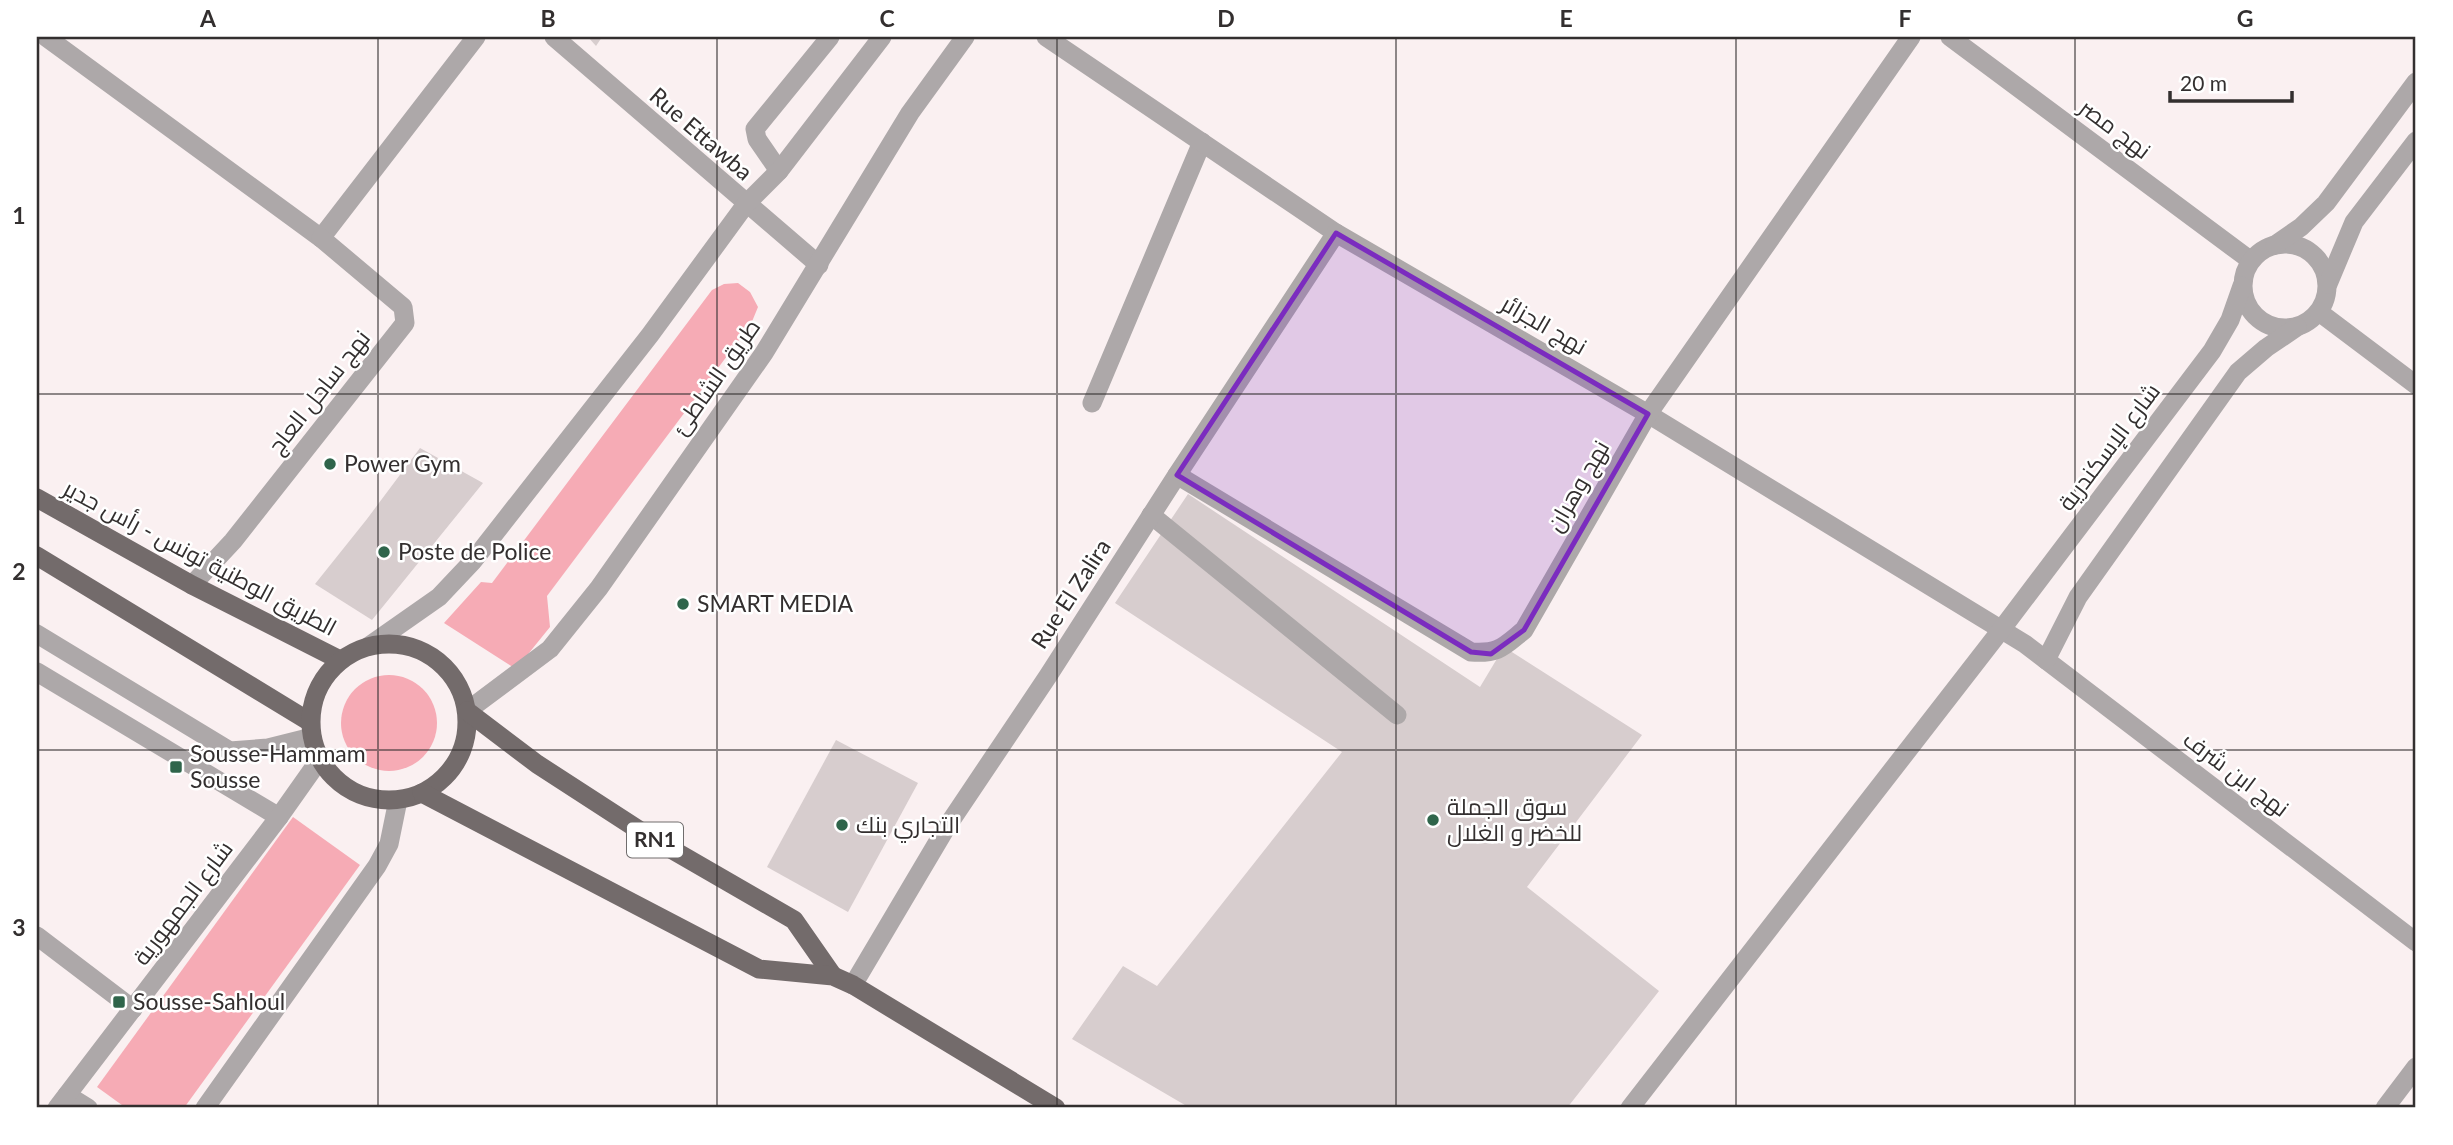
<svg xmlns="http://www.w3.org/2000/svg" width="2453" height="1145" font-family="Lato,Cairo,sans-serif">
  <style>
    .green { fill: #f6abb5 }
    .building { fill: #d7cdce }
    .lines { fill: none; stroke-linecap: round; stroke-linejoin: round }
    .service { stroke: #ada8a9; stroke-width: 19 }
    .minor { stroke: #ada8a9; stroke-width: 19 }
    .tertiary { stroke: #ada8a9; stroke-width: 19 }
    .primary { stroke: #736b6b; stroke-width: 19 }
    .marked { fill: #7b2cbf; fill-opacity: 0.2; stroke: #7b2cbf; stroke-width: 5; stroke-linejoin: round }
    .grid { fill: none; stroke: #332f2f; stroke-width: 2; stroke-opacity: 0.55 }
    .poi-dot { fill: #2f654b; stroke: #fff; stroke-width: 2.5 }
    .labels { text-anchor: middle; stroke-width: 5; stroke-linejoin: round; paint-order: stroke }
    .shield { fill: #fff; stroke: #706d6d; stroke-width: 2 }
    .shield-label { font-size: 21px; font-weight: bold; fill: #332f2f }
    .street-label { font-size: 23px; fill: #332f2f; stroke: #fff }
    .poi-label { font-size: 23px; fill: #332f2f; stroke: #fff; text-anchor: start }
    .neatline { fill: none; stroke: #332f2f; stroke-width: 2.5 }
    .grid-label { font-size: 23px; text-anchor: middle; font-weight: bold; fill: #332f2f }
  </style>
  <rect width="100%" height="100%" fill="#faf0f1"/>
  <!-- green -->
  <g class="green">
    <polygon points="738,283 750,292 758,307 751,324 547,596 550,627 516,669 444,623 481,582 492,583 712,290 724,284"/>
    <circle cx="389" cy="723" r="48"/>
    <polygon points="293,817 360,865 184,1108 126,1108 97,1087"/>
  </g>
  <!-- building -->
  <g class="building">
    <polygon points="588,37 602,37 596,46"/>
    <polygon points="420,448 483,483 372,620 315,584 367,519"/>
    <polygon points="1188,494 1480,687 1504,647 1642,735 1527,887 1659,991 1567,1108 1190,1108 1072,1039 1123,966 1157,986 1342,752 1115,603"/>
    <polygon points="836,740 918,783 848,912 767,867"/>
  </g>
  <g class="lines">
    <!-- service -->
    <g class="service">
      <polyline points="779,171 757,139 755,129 830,37"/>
      <polyline points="1092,403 1202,142"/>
      <polyline points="1151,515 1397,715"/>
      <polyline points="37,634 230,751 268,748 312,737"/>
      <polyline points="37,672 279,817"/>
      <polyline points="37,936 133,1009"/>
    </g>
    <!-- minor -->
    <g class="minor">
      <polyline points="46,37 321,238 476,37"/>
      <polyline points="554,37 819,265"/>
      <polyline points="1046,37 1336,233 1648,414 2025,644 2416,942"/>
      <polyline points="1950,37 2250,260"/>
      <circle cx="2285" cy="286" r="42"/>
      <polyline points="2275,245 2301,227 2326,203 2416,82"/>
      <polyline points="2328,284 2354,222 2416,141"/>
      <polyline points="2319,312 2416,385"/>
      <path d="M1177,475L1471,652C1499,654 1503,647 1524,630L1648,414L1911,37"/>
      <polyline points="192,585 233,541 405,323 403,307 321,238"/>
      <polyline points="2046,660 2078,597 2238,372 2266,348 2297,327"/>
      <polyline points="853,985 946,828 1048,676 1177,475 1336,233"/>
      <polyline points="67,1095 88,1108"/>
      <polyline points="1630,1108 2001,630 2212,351 2230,320 2242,286"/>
      <polyline points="2385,1108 2416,1067"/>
    </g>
    <!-- tertiary -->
    <g class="tertiary">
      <polyline points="369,646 439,597 473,561 650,335 746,204 779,171 882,37"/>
      <polyline points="467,711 550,649 599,588 764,353 910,113 965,37"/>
      <polyline points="57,1108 279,817 320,759"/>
      <polyline points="205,1108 377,866 389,844 398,800"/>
    </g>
    <!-- primary -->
    <g class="primary">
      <polyline points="37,498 192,585 340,660"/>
      <polyline points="37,556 310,722"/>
      <circle cx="389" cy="722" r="78"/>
      <polyline points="467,711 537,764 645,834 794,920 833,976"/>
      <polyline points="422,793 759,969 833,976 853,985 1056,1108"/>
    </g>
  </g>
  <!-- marked area -->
  <path class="marked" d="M1336,233L1648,414L1524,630L1491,654L1471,652L1177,475Z"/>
  <!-- grid -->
  <path class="grid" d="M378,37V1108M717,37V1108M1057,37V1108M1396,37V1108M1736,37V1108M2075,37V1108M37,394H2416M37,750H2416"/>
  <!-- markers -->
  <g class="poi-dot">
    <circle cx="330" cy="464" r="7"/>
    <circle cx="384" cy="552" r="7"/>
    <circle cx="683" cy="604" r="7"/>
    <rect x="169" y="760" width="14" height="14" rx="3.5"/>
    <circle cx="1433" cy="820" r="7"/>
    <circle cx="842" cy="825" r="7"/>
    <rect x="112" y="995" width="14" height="14" rx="3.5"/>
  </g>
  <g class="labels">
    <!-- shield labels -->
    <rect class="shield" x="627" y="822.5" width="56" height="35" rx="5"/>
    <g class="shield-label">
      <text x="655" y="847">RN1</text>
    </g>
    <!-- street labels -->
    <g class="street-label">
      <text transform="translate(2115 129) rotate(37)" y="8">نهج مصر</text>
      <text transform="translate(701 134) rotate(41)" y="8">Rue Ettawba</text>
      <text transform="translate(1544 325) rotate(30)" y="8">نهج الجزائر</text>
      <text transform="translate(716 377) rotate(-55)" y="8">طريق الشاطئ</text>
      <text transform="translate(319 392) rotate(-52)" y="8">نهج ساحل العاج</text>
      <text transform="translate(2109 447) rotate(-53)" y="8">شارع الإسكندرية</text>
      <text transform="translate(1578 486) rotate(-60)" y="8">نهج وهران</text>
      <text transform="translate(200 558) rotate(28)" y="8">الطريق الوطنية تونس - رأس جدير</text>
      <text transform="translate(1071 594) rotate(-57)" y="8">Rue El Zalira</text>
      <text transform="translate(2236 774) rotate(37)" y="8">نهج ابن شرف</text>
      <text transform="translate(183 903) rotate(-53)" y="8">شارع الجمهورية</text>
    </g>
    <!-- poi labels -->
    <g class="poi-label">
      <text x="344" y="472">Power Gym</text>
      <text x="398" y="560">Poste de Police</text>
      <text x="697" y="612">SMART MEDIA</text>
      <text x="190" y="762">Sousse-Hammam<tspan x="190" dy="26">Sousse</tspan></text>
      <text x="1447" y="815">سوق الجملة<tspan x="1447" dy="26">للخضر و الغلال</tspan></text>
      <text x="856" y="833">التجاري بنك</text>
      <text x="133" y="1010">Sousse-Sahloul</text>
    </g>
  </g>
  <!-- border -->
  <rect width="2453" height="1145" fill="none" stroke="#ffffff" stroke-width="77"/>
  <!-- scale -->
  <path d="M2170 91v10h122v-10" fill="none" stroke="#332f2f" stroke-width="3.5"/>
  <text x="2180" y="91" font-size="21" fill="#332f2f" stroke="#ffffff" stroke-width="5" paint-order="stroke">20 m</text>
  <rect x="38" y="38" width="2376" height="1068" class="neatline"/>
  <g class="grid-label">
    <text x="208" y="27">A</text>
    <text x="548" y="27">B</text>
    <text x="887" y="27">C</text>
    <text x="1226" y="27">D</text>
    <text x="1566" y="27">E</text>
    <text x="1905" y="27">F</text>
    <text x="2245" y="27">G</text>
    <text x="19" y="224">1</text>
    <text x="19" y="580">2</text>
    <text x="19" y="936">3</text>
  </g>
</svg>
